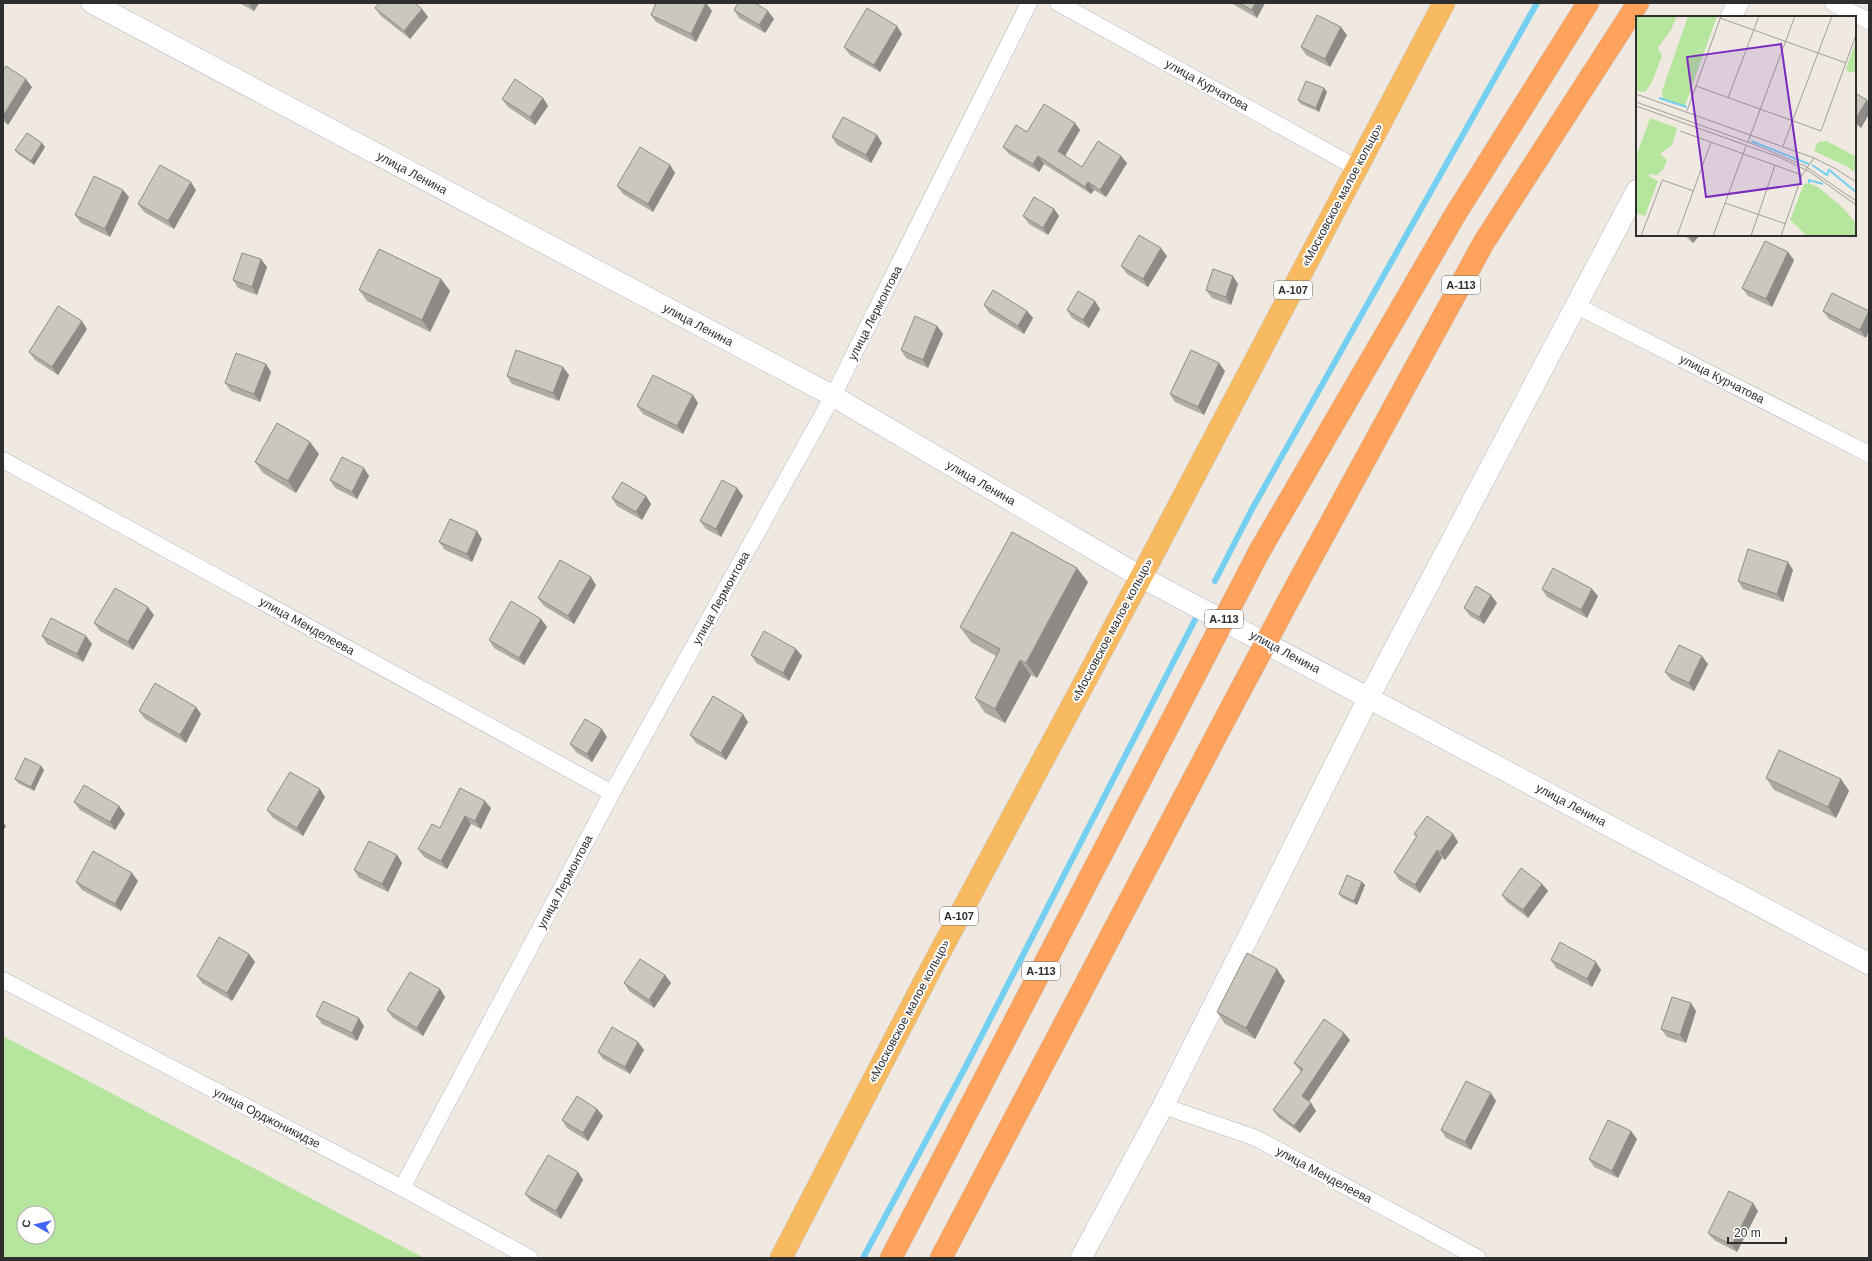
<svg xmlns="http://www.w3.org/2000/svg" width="1872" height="1261" font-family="Helvetica,sans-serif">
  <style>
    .green { fill: #b6e59e; fill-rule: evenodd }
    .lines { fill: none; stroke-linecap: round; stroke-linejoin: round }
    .stream { stroke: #75cff0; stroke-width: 6 }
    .minor-casing { stroke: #b4b7c1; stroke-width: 17 }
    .tertiary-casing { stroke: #b4b7c1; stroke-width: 22 }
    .trunk-casing { stroke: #c9c9c9; stroke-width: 23 }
    .motorway-casing { stroke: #c9c9c9; stroke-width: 23 }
    .minor { stroke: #fff; stroke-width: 16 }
    .tertiary { stroke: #fff; stroke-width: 21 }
    .trunk { stroke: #f8ba60; stroke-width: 22 }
    .motorway { stroke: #ffa35c; stroke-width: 22 }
    .motorway-bridge-casing { stroke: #c9c9c9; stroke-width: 23; stroke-linecap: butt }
    .motorway-bridge { stroke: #ffa35c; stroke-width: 22 }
    .wall { fill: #afaba4 }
    .shaded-wall { fill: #8e8b86 }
    .building { fill: #cbc7bf; stroke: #8e8b86 }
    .labels { text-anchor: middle; stroke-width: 4; stroke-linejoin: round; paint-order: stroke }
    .shield { fill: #fff; stroke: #6d6d6d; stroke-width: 1 }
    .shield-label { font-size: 11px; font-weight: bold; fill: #2e2e2e }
    .street-label { font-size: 12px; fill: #2e2e2e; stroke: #fff }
    .inset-river { fill: none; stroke: #75cff0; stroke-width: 2 }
    .inset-road { fill: none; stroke: #a29e99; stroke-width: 1 }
    .view { fill: #7b2cbf; fill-opacity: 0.15; stroke: #7b2cbf; stroke-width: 2 }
    .inset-edge { fill: none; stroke: #2e2e2e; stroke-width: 2 }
  </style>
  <rect width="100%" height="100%" fill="#efe9e1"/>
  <!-- green -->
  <path class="green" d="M3,1036L424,1258H3ZM24,1213H48V1237H24Z"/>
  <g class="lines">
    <!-- stream -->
    <g class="stream">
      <polyline points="1215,581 1251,511 1537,3"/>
      <polyline points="863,1258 966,1066 1199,612"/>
    </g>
    <!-- minor casing -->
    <g class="minor-casing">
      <g id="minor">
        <polyline points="1058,3 1357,168"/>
        <polyline points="1833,3 1869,21"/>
        <polyline points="1575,305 1869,454"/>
        <polyline points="3,460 612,793"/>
        <polyline points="3,980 402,1188 530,1258"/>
        <polyline points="1163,1106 1256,1138 1478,1258"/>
        <polyline points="402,1188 612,793 833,396 1029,3"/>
      </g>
    </g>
    <!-- tertiary casing -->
    <g class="tertiary-casing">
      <g id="tertiary">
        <polyline points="92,3 833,396 1141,577 1869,964"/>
        <polyline points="1731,17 1738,3"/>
        <polyline points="1081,1258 1163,1106 1369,697 1637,190"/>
      </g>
    </g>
    <!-- trunk casing -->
    <g class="trunk-casing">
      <polyline id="trunk" points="781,1258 933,965 1141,577 1444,3"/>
    </g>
    <!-- motorway casing -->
    <g class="motorway-casing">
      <g id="motorway">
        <polyline points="1259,552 1455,215 1588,3"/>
        <polyline points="1301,577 1484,242 1638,3"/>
        <polyline points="891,1258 1190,685"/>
        <polyline points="941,1258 1233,704"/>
      </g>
    </g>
    <!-- minor -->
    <use href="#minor" class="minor"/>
    <!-- tertiary -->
    <use href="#tertiary" class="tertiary"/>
    <!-- trunk -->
    <use href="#trunk" class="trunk"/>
    <!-- motorway -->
    <use href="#motorway" class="motorway"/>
    <!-- motorway-bridge casing -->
    <g class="motorway-bridge-casing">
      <g id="motorway-bridge">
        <polyline points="1190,685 1259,552"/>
        <polyline points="1233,704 1301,577"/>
      </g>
    </g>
    <!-- motorway-bridge -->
    <use href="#motorway-bridge" class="motorway-bridge"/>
  </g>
  <!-- wall -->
  <g class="wall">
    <polygon points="239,3 259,3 254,11"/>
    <polygon points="706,3 712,11 696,42 656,22 651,15"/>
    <polygon points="1231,3 1265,3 1257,18"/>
    <polygon points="375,8 422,9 428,17 410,39 381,16"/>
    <polygon points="734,10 774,19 765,33 739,18"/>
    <polygon points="902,34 880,72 850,55 844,47"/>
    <polygon points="1347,35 1330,67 1306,55 1301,47"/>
    <polygon points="3,71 32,87 8,125 3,121"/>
    <polygon points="1327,92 1319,112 1301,104 1298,100"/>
    <polygon points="1855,93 1869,103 1869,114 1861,128 1855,124"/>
    <polygon points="543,98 548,106 535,125 508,107 502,99"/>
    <polygon points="1075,123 1080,130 1065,156 1082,167 1121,156 1127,163 1106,197 1094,190 1091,194 1044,164 1039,172 1009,154 1003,147 1027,132"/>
    <polygon points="832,137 882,143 871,163 837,145"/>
    <polygon points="42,143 45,147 34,165 18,154 15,150"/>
    <polygon points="670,165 675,173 653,212 623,194 617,186"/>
    <polygon points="196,190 174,229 144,212 138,204"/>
    <polygon points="129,197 110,237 81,223 75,215"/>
    <polygon points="1054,209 1059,216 1048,235 1029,224 1023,216"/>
    <polygon points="1684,235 1700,235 1693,243"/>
    <polygon points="1167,256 1148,287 1127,274 1121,266"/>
    <polygon points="1794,260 1772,307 1748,296 1742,288"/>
    <polygon points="267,267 257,295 238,288 233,280"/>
    <polygon points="441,279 450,291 430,332 367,301 359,290"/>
    <polygon points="1238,284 1231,305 1212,298 1206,290"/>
    <polygon points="984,305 1027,311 1033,318 1024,334 989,313"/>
    <polygon points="1100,309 1089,328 1072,318 1067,310"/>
    <polygon points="1823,311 1869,311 1866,338 1829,319"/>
    <polygon points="937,326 943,334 928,368 906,358 901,350"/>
    <polygon points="87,329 58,375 35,360 29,352"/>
    <polygon points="266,364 271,372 260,402 231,391 225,383"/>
    <polygon points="1225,371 1204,415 1175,402 1170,394"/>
    <polygon points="569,375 559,401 512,384 507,376"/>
    <polygon points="698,403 683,434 643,414 637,406"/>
    <polygon points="319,454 296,493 263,473 255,462"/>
    <polygon points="369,476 357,499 335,488 330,480"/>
    <polygon points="737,488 743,496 721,537 706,529 700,521"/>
    <polygon points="646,496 651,504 642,520 617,506 612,498"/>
    <polygon points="482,539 472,562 445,550 439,542"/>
    <polygon points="1793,570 1783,602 1743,589 1738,581"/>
    <polygon points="1088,582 1037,678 1031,675 1005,723 985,713 975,698 996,656 971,642 960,627"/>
    <polygon points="596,585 574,624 544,606 538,598"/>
    <polygon points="1542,589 1598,596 1587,618 1547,597"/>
    <polygon points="1497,603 1484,624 1470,616 1464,608"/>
    <polygon points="154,615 133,650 100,631 94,623"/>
    <polygon points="541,619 547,627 524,665 494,648 489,640"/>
    <polygon points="42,636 86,636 92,644 83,662 47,644"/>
    <polygon points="796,649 802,656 789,681 756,663 751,655"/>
    <polygon points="1708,664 1694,691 1671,680 1665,672"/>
    <polygon points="139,711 201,714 186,743 145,719"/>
    <polygon points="748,722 726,760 696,743 690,735"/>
    <polygon points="607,737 592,762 576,752 570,744"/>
    <polygon points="41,766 44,770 34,791 18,783 15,779"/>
    <polygon points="1766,778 1841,779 1849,791 1836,818 1774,790"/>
    <polygon points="460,788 491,808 481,829 471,824 447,869 424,857 418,849 440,828"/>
    <polygon points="325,797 303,836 273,818 267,810"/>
    <polygon points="74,802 119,806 125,814 115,830 80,810"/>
    <polygon points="1414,834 1453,834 1458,842 1445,860 1442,858 1420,893 1399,880 1394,872 1416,837"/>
    <polygon points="397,855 402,863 388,892 359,878 354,870"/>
    <polygon points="138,881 121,911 82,890 76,882"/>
    <polygon points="1362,882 1365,885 1357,905 1342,898 1339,894"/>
    <polygon points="1542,884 1548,891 1528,918 1507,902 1502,895"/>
    <polygon points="249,954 255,962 232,1001 202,983 197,976"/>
    <polygon points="1551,960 1601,970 1592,987 1556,968"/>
    <polygon points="665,975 671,983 654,1008 629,991 624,983"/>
    <polygon points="1285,981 1255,1039 1225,1024 1217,1012"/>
    <polygon points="440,989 445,997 423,1036 393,1018 387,1010"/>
    <polygon points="1696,1011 1686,1043 1667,1037 1661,1029"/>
    <polygon points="316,1016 364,1026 357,1041 322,1024"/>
    <polygon points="1350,1040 1309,1102 1311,1103 1316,1111 1300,1133 1279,1118 1273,1110 1301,1072 1294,1063"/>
    <polygon points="638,1042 644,1050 630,1074 603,1059 598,1052"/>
    <polygon points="1496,1101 1471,1150 1446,1138 1441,1130"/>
    <polygon points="597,1109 603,1116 588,1141 567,1128 562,1120"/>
    <polygon points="1637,1139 1618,1178 1594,1167 1589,1159"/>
    <polygon points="578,1172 583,1180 561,1219 531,1201 525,1194"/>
    <polygon points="1758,1211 1737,1252 1714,1240 1708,1233"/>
  </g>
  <!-- shaded-wall -->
  <g class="shaded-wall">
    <polygon points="249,3 259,3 254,11"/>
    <polygon points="706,3 712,11 696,42 691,34"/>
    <polygon points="1255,3 1265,3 1257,18 1252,10"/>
    <polygon points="422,9 428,17 410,39 404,31"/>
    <polygon points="768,11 774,19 765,33 759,25"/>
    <polygon points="897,26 902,34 880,72 874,65"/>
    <polygon points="1341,27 1347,35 1330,67 1325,59"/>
    <polygon points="26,79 32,87 8,125 3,116"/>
    <polygon points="1324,88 1327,92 1319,112 1316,108"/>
    <polygon points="543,98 548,106 535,125 530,117"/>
    <polygon points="1867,100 1869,103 1869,114 1861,128 1855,120"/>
    <polygon points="1075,123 1080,130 1063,159 1058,151"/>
    <polygon points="877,135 882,143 871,163 866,155"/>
    <polygon points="42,143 45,147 34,165 31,161"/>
    <polygon points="1038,156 1044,164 1039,172 1033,164"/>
    <polygon points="1121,156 1127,163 1106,197 1100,190"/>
    <polygon points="670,165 675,173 653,212 648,204"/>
    <polygon points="191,182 196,190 174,229 168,221"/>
    <polygon points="1088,182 1094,190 1091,194 1085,187"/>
    <polygon points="123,190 129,197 110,237 105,229"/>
    <polygon points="1054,209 1059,216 1048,235 1043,228"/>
    <polygon points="1688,235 1700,235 1693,243"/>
    <polygon points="1161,248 1167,256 1148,287 1143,279"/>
    <polygon points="1788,252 1794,260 1772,307 1766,299"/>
    <polygon points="261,259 267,267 257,295 252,287"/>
    <polygon points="1233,276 1238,284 1231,305 1226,297"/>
    <polygon points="441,279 450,291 430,332 422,320"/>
    <polygon points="1095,301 1100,309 1089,328 1083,320"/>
    <polygon points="1027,311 1033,318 1024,334 1018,326"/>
    <polygon points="1869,312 1869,331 1866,338 1860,330"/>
    <polygon points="82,321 87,329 58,375 52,367"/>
    <polygon points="937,326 943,334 928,368 923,360"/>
    <polygon points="1219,363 1225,371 1204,415 1198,407"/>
    <polygon points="266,364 271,372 260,402 254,394"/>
    <polygon points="563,367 569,375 559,401 553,393"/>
    <polygon points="693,395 698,403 683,434 677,426"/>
    <polygon points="310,442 319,454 296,493 288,481"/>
    <polygon points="364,468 369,476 357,499 352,492"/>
    <polygon points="737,488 743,496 721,537 716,529"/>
    <polygon points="646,496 651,504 642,520 636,512"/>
    <polygon points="477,531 482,539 472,562 467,554"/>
    <polygon points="1788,562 1793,570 1783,602 1777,594"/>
    <polygon points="1077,568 1088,582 1037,678 1026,663"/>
    <polygon points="591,577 596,585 574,624 568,616"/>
    <polygon points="1592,589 1598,596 1587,618 1581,610"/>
    <polygon points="1491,595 1497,603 1484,624 1479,617"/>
    <polygon points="148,607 154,615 133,650 128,642"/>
    <polygon points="541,619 547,627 524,665 519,658"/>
    <polygon points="86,636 92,644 83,662 77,654"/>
    <polygon points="796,649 802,656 789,681 783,673"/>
    <polygon points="1702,656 1708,664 1694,691 1689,683"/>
    <polygon points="1020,660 1031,675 1005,723 995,709"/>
    <polygon points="196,707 201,714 186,743 180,735"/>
    <polygon points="743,714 748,722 726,760 721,753"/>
    <polygon points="602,729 607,737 592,762 587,754"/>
    <polygon points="41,766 44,770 34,791 31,787"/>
    <polygon points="1841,779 1849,791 1836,818 1828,807"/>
    <polygon points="320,789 325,797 303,836 297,828"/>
    <polygon points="485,801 491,808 481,829 475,821"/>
    <polygon points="119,806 125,814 115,830 110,822"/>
    <polygon points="465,816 471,824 447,869 441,861"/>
    <polygon points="3,822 6,826 3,831"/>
    <polygon points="1453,834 1458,842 1445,860 1440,852"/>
    <polygon points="1437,850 1442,858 1420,893 1415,885"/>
    <polygon points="397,855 402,863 388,892 382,884"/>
    <polygon points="132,873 138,881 121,911 115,904"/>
    <polygon points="1362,882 1365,885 1357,905 1354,901"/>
    <polygon points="1542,884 1548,891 1528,918 1523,910"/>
    <polygon points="249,954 255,962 232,1001 227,993"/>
    <polygon points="1596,962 1601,970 1592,987 1587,979"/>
    <polygon points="1277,969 1285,981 1255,1039 1246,1028"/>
    <polygon points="665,975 671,983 654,1008 649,1000"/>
    <polygon points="440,989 445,997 423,1036 417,1028"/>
    <polygon points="1691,1003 1696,1011 1686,1043 1680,1035"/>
    <polygon points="359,1018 364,1026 357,1041 352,1033"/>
    <polygon points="1344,1033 1350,1040 1307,1104 1302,1096"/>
    <polygon points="638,1042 644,1050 630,1074 625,1067"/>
    <polygon points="1491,1093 1496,1101 1471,1150 1465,1142"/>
    <polygon points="1311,1103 1316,1111 1300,1133 1294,1126"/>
    <polygon points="597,1109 603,1116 588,1141 583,1133"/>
    <polygon points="1631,1131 1637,1139 1618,1178 1612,1171"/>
    <polygon points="578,1172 583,1180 561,1219 556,1211"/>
    <polygon points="1753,1203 1758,1211 1737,1252 1732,1245"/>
  </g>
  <!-- building -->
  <g class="building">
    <polygon points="379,3 415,3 422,9 404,31 375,8"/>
    <polygon points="656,3 706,3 691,34 651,15"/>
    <polygon points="738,3 755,3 768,11 759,25 734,10"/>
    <polygon points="1239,3 1255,3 1252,10"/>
    <polygon points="867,8 897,26 874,65 844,47"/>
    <polygon points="1317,15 1341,27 1325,59 1301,47"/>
    <polygon points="6,66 26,79 3,116 3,71"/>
    <polygon points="515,79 543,98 530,117 502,99"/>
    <polygon points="1306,81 1324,88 1316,108 1298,100"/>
    <polygon points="1855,93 1867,100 1855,120"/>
    <polygon points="1044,104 1075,123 1058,151 1082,167 1098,141 1121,156 1100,190 1088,182 1085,187 1038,156 1033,164 1003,147 1016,125 1027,132"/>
    <polygon points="843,117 877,135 866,155 832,137"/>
    <polygon points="27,133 42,143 31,161 15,150"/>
    <polygon points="640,147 670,165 648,204 617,186"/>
    <polygon points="160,165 191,182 168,221 138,204"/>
    <polygon points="94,176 123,190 105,229 75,215"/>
    <polygon points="1034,197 1054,209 1043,228 1023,216"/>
    <polygon points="1139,235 1161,248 1143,279 1121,266"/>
    <polygon points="1765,241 1788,252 1766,299 1742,288"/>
    <polygon points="379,249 441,279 422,320 359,290"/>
    <polygon points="242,253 261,259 252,287 233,280"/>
    <polygon points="1213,269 1233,276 1226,297 1206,290"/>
    <polygon points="993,290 1027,311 1018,326 984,305"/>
    <polygon points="1078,291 1095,301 1083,320 1067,310"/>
    <polygon points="1832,293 1869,311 1860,330 1823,311"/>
    <polygon points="58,306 82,321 52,367 29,352"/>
    <polygon points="915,316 937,326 923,360 901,350"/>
    <polygon points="516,350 563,367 553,393 507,376"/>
    <polygon points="1191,350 1219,363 1198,407 1170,394"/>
    <polygon points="236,353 266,364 254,394 225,383"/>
    <polygon points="653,375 693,395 677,426 637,406"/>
    <polygon points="277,423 310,442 288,481 255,462"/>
    <polygon points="342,457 364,468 352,492 330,480"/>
    <polygon points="722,480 737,488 716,529 700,521"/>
    <polygon points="622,482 646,496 636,512 612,498"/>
    <polygon points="450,519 477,531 467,554 439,542"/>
    <polygon points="1012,532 1077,568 1026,663 1020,660 995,709 975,698 1000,649 960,627"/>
    <polygon points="1748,549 1788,562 1777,594 1738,581"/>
    <polygon points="560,560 591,577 568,616 538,598"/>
    <polygon points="1553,568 1592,589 1581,610 1542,589"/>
    <polygon points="1476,586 1491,595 1479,617 1464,608"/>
    <polygon points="115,588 148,607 128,642 94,623"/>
    <polygon points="511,601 541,619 519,658 489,640"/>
    <polygon points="51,618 86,636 77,654 42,636"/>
    <polygon points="764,631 796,649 783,673 751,655"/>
    <polygon points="1679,645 1702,656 1689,683 1665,672"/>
    <polygon points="155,683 196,707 180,735 139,711"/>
    <polygon points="713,696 743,714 721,753 690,735"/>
    <polygon points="585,719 602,729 587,754 570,744"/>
    <polygon points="1779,750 1841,779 1828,807 1766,778"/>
    <polygon points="25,758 41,766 31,787 15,779"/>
    <polygon points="290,772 320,789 297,828 267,810"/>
    <polygon points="84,785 119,806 110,822 74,802"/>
    <polygon points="460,788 485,801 475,821 465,816 441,861 418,849 432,824 440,828"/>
    <polygon points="1427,816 1453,834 1440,852 1437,850 1415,885 1394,872 1417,836 1414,834"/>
    <polygon points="369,841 397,855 382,884 354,870"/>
    <polygon points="93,851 132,873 115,904 76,882"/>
    <polygon points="1521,868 1542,884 1523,910 1502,895"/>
    <polygon points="1347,875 1362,882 1354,901 1339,894"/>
    <polygon points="219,937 249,954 227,993 197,976"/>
    <polygon points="1560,942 1596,962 1587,979 1551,960"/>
    <polygon points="1247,953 1277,969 1246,1028 1217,1012"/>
    <polygon points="640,959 665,975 649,1000 624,983"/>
    <polygon points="410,972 440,989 417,1028 387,1010"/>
    <polygon points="1672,997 1691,1003 1680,1035 1661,1029"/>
    <polygon points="323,1001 359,1018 352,1033 316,1016"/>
    <polygon points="1324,1019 1344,1033 1302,1096 1311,1103 1294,1126 1273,1110 1303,1069 1294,1063"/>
    <polygon points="612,1027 638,1042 625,1067 598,1052"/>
    <polygon points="1466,1081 1491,1093 1465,1142 1441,1130"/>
    <polygon points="577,1096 597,1109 583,1133 562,1120"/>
    <polygon points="1608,1120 1631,1131 1612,1171 1589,1159"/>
    <polygon points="548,1155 578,1172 556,1211 525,1194"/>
    <polygon points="1729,1191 1753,1203 1732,1245 1708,1233"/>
  </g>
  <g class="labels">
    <!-- shield labels -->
    <g class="shield">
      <rect x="1442" y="276" width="38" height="18" rx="3"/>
      <rect x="1274" y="281" width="38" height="18" rx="3"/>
      <rect x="1205" y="610" width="38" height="18" rx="3"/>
      <rect x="940" y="907" width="38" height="18" rx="3"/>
      <rect x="1022" y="962" width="38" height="18" rx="3"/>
    </g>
    <g class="shield-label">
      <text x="1461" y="289">А-113</text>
      <text x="1293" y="294">А-107</text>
      <text x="1224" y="623">А-113</text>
      <text x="959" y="920">А-107</text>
      <text x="1041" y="975">А-113</text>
    </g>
    <!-- street labels -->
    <g class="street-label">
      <text transform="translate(1207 85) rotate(29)" y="4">улица Курчатова</text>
      <text transform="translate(412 173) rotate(28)" y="4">улица Ленина</text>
      <text transform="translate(1342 195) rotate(-62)" y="4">«Московское малое кольцо»</text>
      <text transform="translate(875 313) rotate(-63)" y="4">улица Лермонтова</text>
      <text transform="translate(698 325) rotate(28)" y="4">улица Ленина</text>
      <text transform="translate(1722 379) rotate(27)" y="4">улица Курчатова</text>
      <text transform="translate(981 483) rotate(30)" y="4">улица Ленина</text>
      <text transform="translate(721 598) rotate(-61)" y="4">улица Лермонтова</text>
      <text transform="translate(307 626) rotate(29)" y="4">улица Менделеева</text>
      <text transform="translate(1112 630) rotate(-62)" y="4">«Московское малое кольцо»</text>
      <text transform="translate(1285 652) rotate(28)" y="4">улица Ленина</text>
      <text transform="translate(1571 805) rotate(28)" y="4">улица Ленина</text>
      <text transform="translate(565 882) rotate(-62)" y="4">улица Лермонтова</text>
      <text transform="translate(909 1011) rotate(-62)" y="4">«Московское малое кольцо»</text>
      <text transform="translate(267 1118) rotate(27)" y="4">улица Орджоникидзе</text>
      <text transform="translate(1324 1175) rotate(28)" y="4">улица Менделеева</text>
    </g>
  </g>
  <!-- overview -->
  <g transform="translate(1636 16)">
    <rect width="220" height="220" fill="#efe9e1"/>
    <path d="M0,0H41L35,14L22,32L26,40L16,66L10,75L5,76L0,74ZM52,0H81L49,90L27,84L26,75ZM220,25V56H214L210,53ZM14,102L41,112L36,129L24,138L31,144L27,154L21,159L13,158L14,161L22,165L9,200L0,197V141ZM191,125L220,141V157L210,150L178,135L182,126ZM173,167L182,171L207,192L220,207V220H171L154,204L168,168Z" fill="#b6e59e"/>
    <path class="inset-river" d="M23,82L51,91M115,125L173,148M176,149L191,159L193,154L220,176M173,167V164L187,168"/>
    <path class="inset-road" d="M84,2L210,47M60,70L185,115L220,19M0,78L178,142L200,153L220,166M92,82L123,0M0,86L117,128L169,150L220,185M0,90L143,141L174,156L220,189M51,95L85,0M44,115L166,159M112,126L159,0M147,130L196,0M26,164L58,175M89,187L150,208M5,220L26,165M41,220L75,126M77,220L110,130M115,220L139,149M145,220L166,159L178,142"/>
    <path class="view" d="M145,28L165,168L70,181L51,41Z"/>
    <rect width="220" height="220" class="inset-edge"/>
  </g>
  <!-- border -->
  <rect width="1872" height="1261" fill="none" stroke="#2e2e2e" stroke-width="8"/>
  <!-- north arrow -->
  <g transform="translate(36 1225) rotate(278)"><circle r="19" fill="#ffffff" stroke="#ababab"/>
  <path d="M0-3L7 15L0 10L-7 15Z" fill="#4264fb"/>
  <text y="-6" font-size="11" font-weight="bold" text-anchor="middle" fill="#2e2e2e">С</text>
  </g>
  <!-- scale -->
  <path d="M1728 1237v6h58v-6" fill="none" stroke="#2e2e2e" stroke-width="2"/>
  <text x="1734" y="1237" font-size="12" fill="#2e2e2e" stroke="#ffffff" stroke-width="3" paint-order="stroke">20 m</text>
</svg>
